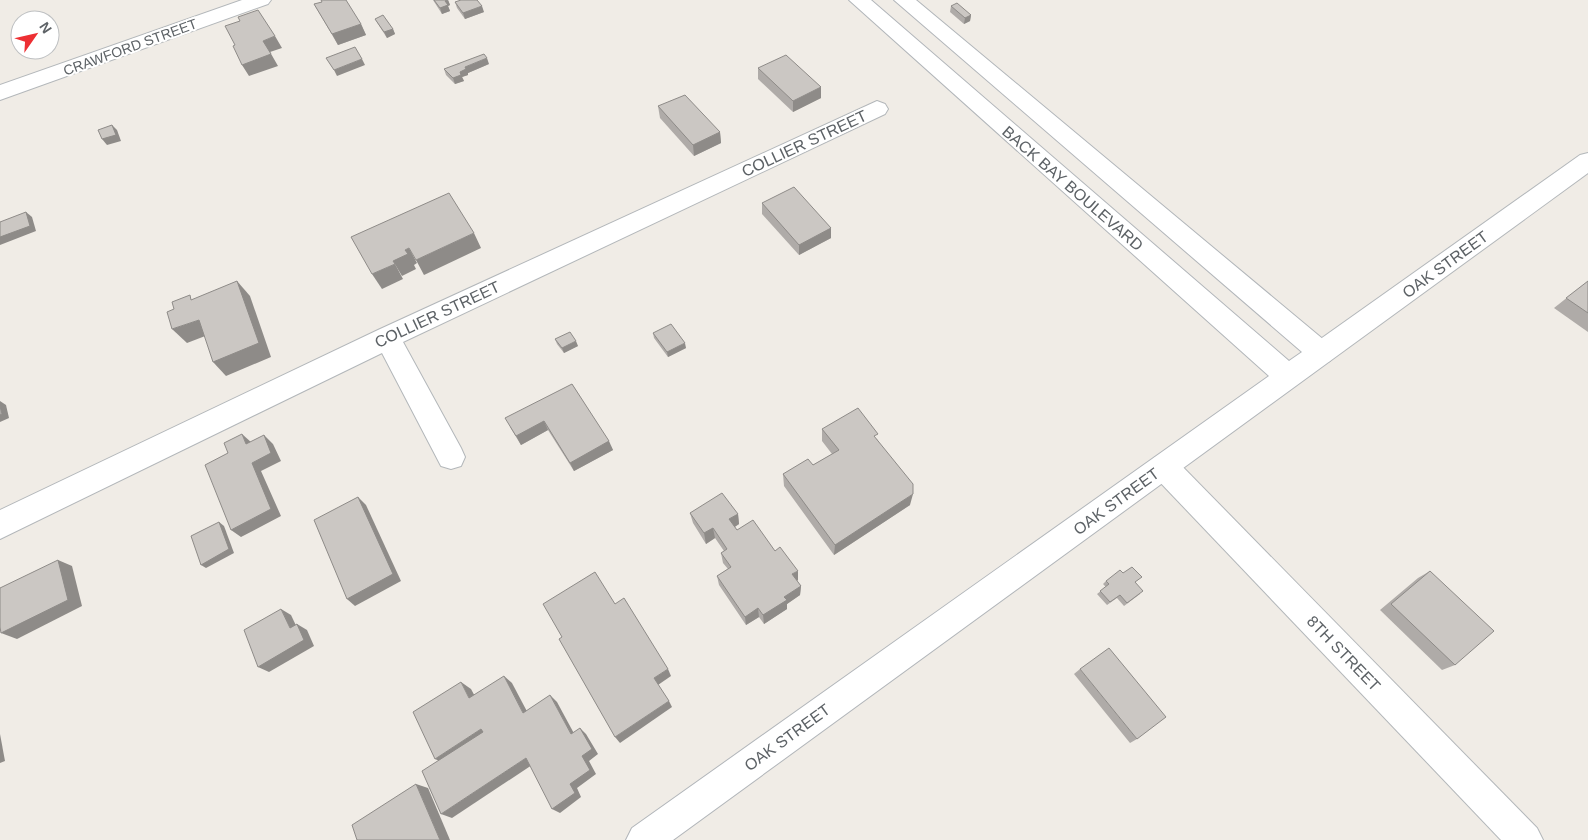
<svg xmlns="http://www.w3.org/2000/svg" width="1588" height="840" font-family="Arial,sans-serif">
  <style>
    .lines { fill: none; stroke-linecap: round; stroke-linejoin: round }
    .minor-casing { stroke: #b3b7ba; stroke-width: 2 }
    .secondary-casing { stroke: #b2b6ba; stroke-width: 2 }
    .minor { fill: #fff; fill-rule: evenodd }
    .secondary { fill: #fff; fill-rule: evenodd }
    .wall { fill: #afaba8 }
    .shaded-wall { fill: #8e8b88 }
    .building { fill: #cbc7c3; stroke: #8e8b88 }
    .labels { text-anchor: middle; stroke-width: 4; stroke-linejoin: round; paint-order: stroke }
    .far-street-label { font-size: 14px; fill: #5d6266; stroke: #fff }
    .street-label { font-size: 16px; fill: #5d6266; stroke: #fff }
  </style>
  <rect width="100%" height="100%" fill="#f0ece6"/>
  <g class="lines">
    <!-- minor casing -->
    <g class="minor-casing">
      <g id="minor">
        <polygon points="242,0 271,0 268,4 0,100 0,85"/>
        <polygon points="877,101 885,104 888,109 885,114 403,342 461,448 465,457 461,466 451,469 441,466 382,353 0,539 0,510 378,330"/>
        <polygon points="1588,153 1588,173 1330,361 1321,364 1312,361 1308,353 1312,345 1580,155"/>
        <polygon points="1164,454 1174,458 1537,828 1543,840 1501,840 1154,476 1150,467 1154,458"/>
      </g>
    </g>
    <!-- secondary casing -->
    <g class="secondary-casing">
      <polygon id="secondary" points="849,0 871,0 1289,361 1302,352 894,0 916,0 1330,345 1334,353 1330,361 673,840 626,840 632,828 1269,376"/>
    </g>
    <!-- minor -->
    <use href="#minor" class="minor"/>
    <!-- secondary -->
    <use href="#secondary" class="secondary"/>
  </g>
  <!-- wall -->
  <g class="wall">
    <polygon points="433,0 448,0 450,5 448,6 450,11 442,14"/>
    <polygon points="455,2 484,12 465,19 457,8"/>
    <polygon points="314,4 361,24 366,35 338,45"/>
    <polygon points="951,6 971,15 970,21 964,24 950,12"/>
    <polygon points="375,19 393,29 395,34 387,38 378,24"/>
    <polygon points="489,64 468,73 468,75 462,77 464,81 455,84 446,75 444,69"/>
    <polygon points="758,68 821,87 821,98 793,112 758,79"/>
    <polygon points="658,106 720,132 721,143 694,156 660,118"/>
    <polygon points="762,203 831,228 831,238 799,255 762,214"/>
    <polygon points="1588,281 1588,332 1554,308"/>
    <polygon points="653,333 686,348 668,357 654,338"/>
    <polygon points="555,339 578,346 564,353 557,344"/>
    <polygon points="572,384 613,450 574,471 548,430 521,445 510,427"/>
    <polygon points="822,429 877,439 910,505 834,555 784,486 783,474 813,465 832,454 822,441"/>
    <polygon points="690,513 738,514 739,524 735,527 737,530 775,551 798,580 797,581 801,586 800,595 787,604 787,609 764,624 759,617 746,625 719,585 717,576 728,569 723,563 721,553 724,551 715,538 706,544 693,523"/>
    <polygon points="1430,571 1455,665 1442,670 1380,610 1418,578"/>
    <polygon points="1123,573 1138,580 1135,582 1140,594 1124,606 1117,598 1107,605 1097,594 1106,587 1103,584 1106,581"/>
    <polygon points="1080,669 1137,739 1130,743 1074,674"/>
  </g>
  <!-- shaded-wall -->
  <g class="shaded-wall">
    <polygon points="448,0 450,5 448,6 450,11 442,14 440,8 445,1"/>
    <polygon points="482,6 484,12 465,19 463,13"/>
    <polygon points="971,15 970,21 964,24 965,18"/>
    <polygon points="361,24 366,35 338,45 332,34"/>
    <polygon points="393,29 395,34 387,38 384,32"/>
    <polygon points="275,36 282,48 270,52 278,66 249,76 242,65 263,41"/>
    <polygon points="487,58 489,64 468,73 468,75 462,77 464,81 455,84 453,78 465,67"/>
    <polygon points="362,59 365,65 337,76 334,70"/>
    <polygon points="821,87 821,98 793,112 793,101"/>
    <polygon points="112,125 117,130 121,141 107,145 102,139"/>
    <polygon points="720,132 721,143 694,156 693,145"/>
    <polygon points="26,212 32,217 36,231 0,245 0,237"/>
    <polygon points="831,228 831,238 799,255 799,245"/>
    <polygon points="474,233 481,248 424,275 416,260"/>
    <polygon points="409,248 417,263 414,265 416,269 402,276 393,261 405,250"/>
    <polygon points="395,264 403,279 382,289 372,274"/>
    <polygon points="237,281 250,296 271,357 226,376 213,362"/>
    <polygon points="199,320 213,333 187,343 172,329"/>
    <polygon points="576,341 578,346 564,353 562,348"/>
    <polygon points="685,343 686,348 668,357 667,352"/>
    <polygon points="0,401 6,405 9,418 0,422"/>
    <polygon points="544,421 548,430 521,445 516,436"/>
    <polygon points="242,434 252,443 246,444"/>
    <polygon points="264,435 273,444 281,461 261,471 281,516 241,537 231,530 252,463"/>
    <polygon points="609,441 613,450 574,471 570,463"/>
    <polygon points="913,494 910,505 834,555 835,545"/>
    <polygon points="358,497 366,505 401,581 355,606 347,599"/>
    <polygon points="738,514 739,524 731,529 729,519"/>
    <polygon points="219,522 224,526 234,553 206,568 201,565"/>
    <polygon points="713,528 715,538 706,544 704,533"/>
    <polygon points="58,560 72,566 82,606 17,639 1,633"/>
    <polygon points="798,571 798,580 792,584 792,574"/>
    <polygon points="801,586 800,595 787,604 787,609 764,624 763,615 784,597"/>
    <polygon points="758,608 759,617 746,625 745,617"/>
    <polygon points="281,609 291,615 300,634 290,628"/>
    <polygon points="297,624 307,630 314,646 269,672 258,667"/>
    <polygon points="668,669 671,676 658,685 654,678"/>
    <polygon points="504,676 512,683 531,719 523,713"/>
    <polygon points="461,682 471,689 479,704 469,698"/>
    <polygon points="550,695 557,702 577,739 571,734"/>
    <polygon points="669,701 672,707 620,743 615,737"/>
    <polygon points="580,728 586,734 598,754 589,761 596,774 577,788 581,797 560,813 552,809 570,784 582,756"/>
    <polygon points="481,729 490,735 446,764 435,759"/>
    <polygon points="0,734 5,761 0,763"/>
    <polygon points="526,758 535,763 452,818 441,814"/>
    <polygon points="416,784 428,788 450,840 440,840"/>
  </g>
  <!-- building -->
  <g class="building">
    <polygon points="321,0 346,0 361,24 332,34 314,4 322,2"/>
    <polygon points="434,0 447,0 445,1 448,5 440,8"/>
    <polygon points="461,0 477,0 482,6 463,13 455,2"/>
    <polygon points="957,3 971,15 965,18 951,6"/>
    <polygon points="258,10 275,36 263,41 271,54 242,65 233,46 235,45 225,26 240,21 238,17"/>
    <polygon points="383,15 393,29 384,32 375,19"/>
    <polygon points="355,47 362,59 334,70 326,58"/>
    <polygon points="484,54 487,58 465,67 466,69 460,72 461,75 453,78 444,69"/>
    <polygon points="786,55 821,87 793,101 758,68"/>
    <polygon points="685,95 720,132 693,145 658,106"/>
    <polygon points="112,125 116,135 102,139 98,130"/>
    <polygon points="794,187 831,228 799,245 762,203"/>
    <polygon points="449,193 474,233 416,260 409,248 405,250 408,254 393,261 395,264 372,274 351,237"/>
    <polygon points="26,212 30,226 0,237 0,222"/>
    <polygon points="237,281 259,343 213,362 199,320 172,329 167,312 174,309 172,302 190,295 191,300"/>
    <polygon points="1588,281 1588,313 1566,298"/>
    <polygon points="671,324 685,343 667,352 653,333"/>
    <polygon points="570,332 576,341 562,348 555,339"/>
    <polygon points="572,384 609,441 570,463 544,421 516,436 505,418"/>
    <polygon points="0,406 2,414 0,415"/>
    <polygon points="858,408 878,434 874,436 913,484 913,494 835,545 783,474 808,459 813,465 839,450 822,429"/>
    <polygon points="242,434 246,444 264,435 271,453 252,463 271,509 231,530 205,465 228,453 224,443"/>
    <polygon points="722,493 738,514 729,519 737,530 753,520 775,551 780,547 798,571 792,574 801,586 784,597 787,600 763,615 758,608 745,617 717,576 731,567 721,553 727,549 713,528 704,533 690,513"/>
    <polygon points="358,497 393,574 347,599 314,520"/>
    <polygon points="219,522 229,549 201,565 191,536"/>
    <polygon points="58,560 68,600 1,633 0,627 0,588"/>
    <polygon points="1132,567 1142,577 1135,582 1143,591 1127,603 1120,595 1110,602 1100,591 1109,584 1106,581 1120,570 1123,573"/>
    <polygon points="1430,571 1494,631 1455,665 1391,604"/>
    <polygon points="595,572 615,604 624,598 668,669 654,678 669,701 615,737 559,639 562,637 543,604"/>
    <polygon points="281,609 290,628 297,624 304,640 258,667 244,630"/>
    <polygon points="1109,648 1166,717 1137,739 1080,669"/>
    <polygon points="504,676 523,713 550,695 571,734 580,728 592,749 582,756 590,770 570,784 575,793 552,809 526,758 441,814 422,771 483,732 481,729 435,759 413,712 461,682 469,698"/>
    <polygon points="416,784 440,840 357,840 352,825"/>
  </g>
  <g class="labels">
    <!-- far-street labels -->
    <g class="far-street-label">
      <text transform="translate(130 47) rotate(-20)" y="5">CRAWFORD STREET</text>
    </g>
    <!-- street labels -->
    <g class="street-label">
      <text transform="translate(804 143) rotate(-25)" y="6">COLLIER STREET</text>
      <text transform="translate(1073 188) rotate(41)" y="6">BACK BAY BOULEVARD</text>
      <text transform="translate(1445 264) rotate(-36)" y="6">OAK STREET</text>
      <text transform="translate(437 314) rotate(-25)" y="6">COLLIER STREET</text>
      <text transform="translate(1116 501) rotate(-36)" y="6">OAK STREET</text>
      <text transform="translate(1344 653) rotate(46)" y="6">8TH STREET</text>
      <text transform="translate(787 737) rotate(-36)" y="6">OAK STREET</text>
    </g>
  </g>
  <!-- north arrow -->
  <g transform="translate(35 35) rotate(56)"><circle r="24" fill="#ffffff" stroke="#bec0c2"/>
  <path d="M0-4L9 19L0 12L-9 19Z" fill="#ed2f33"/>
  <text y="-8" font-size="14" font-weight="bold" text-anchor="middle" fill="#5d6266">N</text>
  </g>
</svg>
